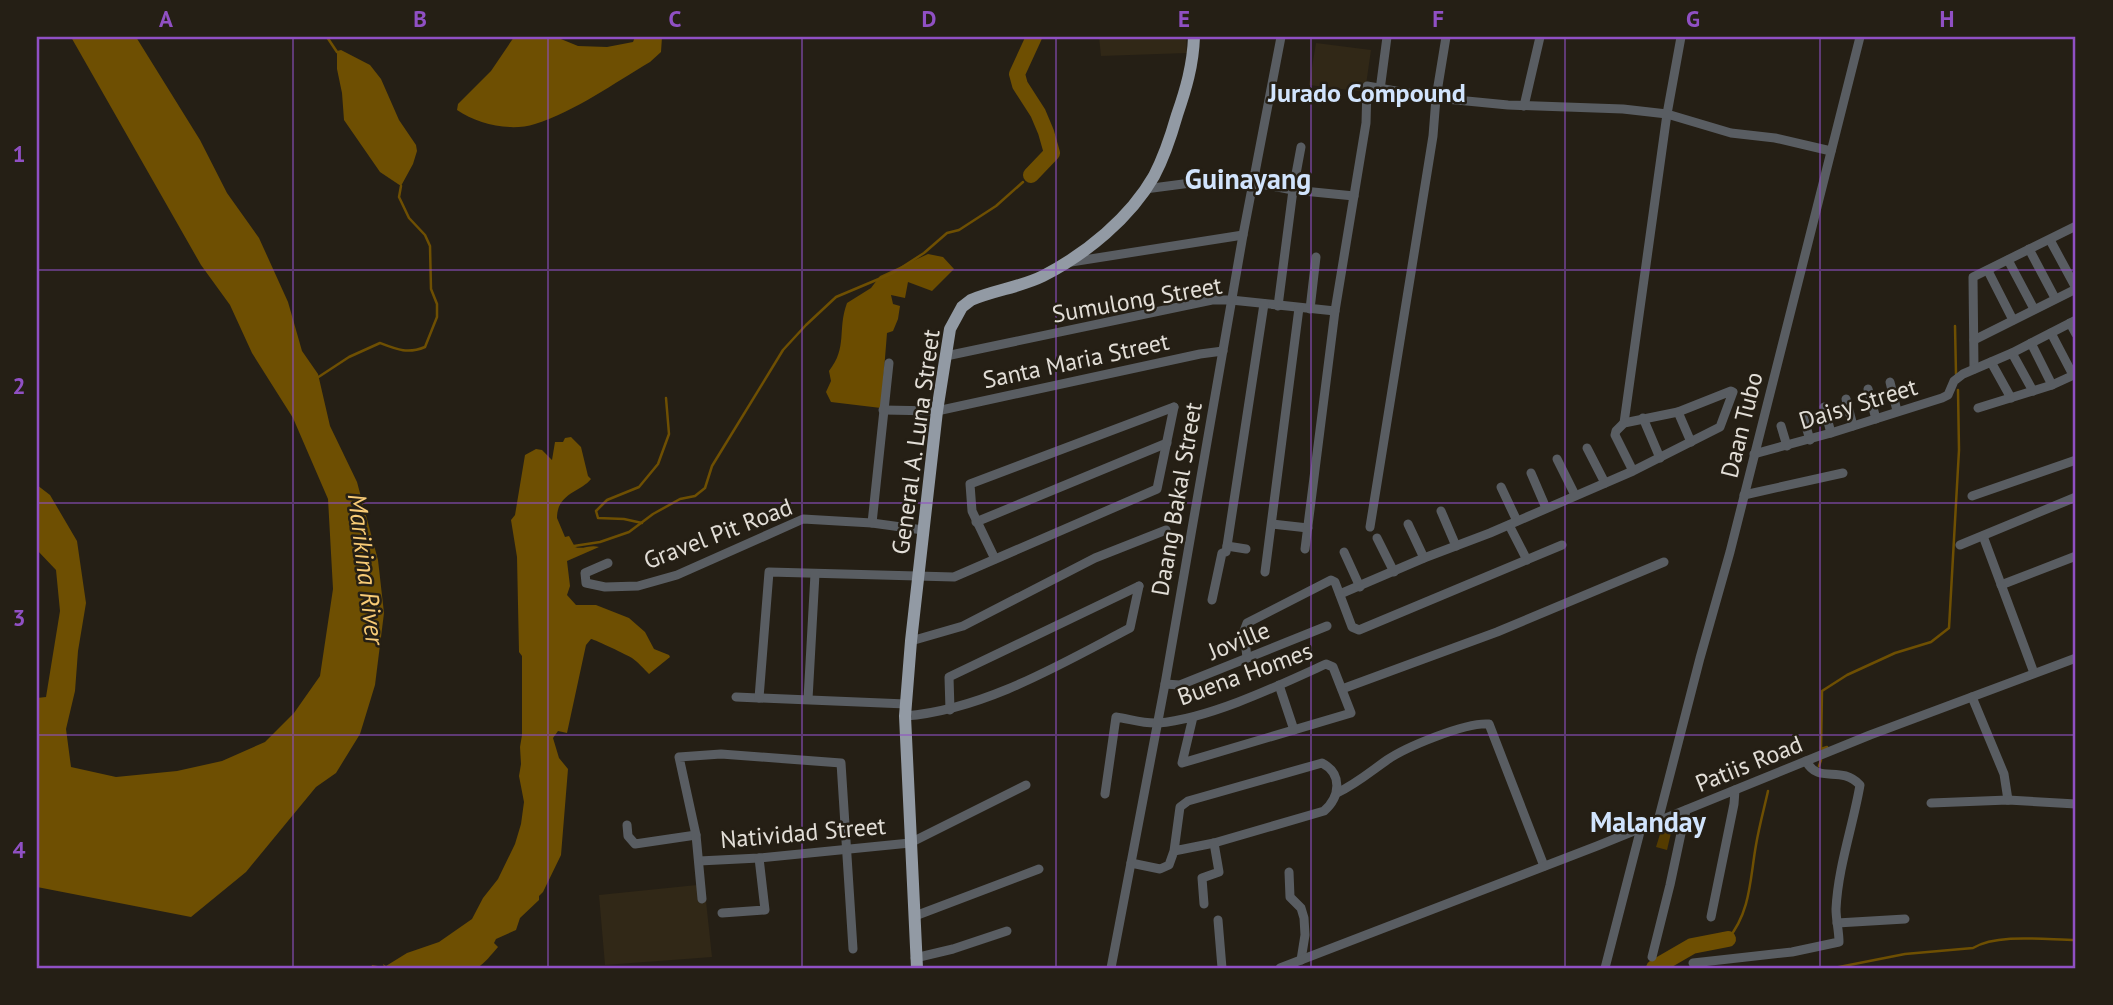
<svg xmlns="http://www.w3.org/2000/svg" width="2113" height="1005" font-family="'PT Sans',sans-serif">
  <style>
    .built { fill: #312817 }
    .green { fill: #543b00 }
    .forest { fill: #6b4c00 }
    .water { fill: #6e4f02 }
    .lines { fill: none; stroke-linecap: round; stroke-linejoin: round }
    .stream { stroke: #6e4f02; stroke-width: 2.5 }
    .river { stroke: #6e4f02; stroke-width: 16 }
    .minor { stroke: #595d62; stroke-width: 9 }
    .major { stroke: #929aa4; stroke-width: 12 }
    .grid { fill: none; stroke: #9050c4; stroke-width: 2; stroke-opacity: 0.55 }
    .labels { text-anchor: middle; stroke-width: 5; stroke-linejoin: round; paint-order: stroke }
    .street-label { font-size: 24px; fill: #e2ded7; stroke: #251f15 }
    .neighbourhood-label { font-size: 26px; font-weight: bold; fill: #d1e4fd; stroke: #251f15 }
    .water-label { font-size: 26px; font-style: italic; fill: #f8cb76; stroke: #251f15 }
    .quarter-label { font-size: 28px; font-weight: bold; fill: #d1e4fd; stroke: #251f15 }
    .neatline { fill: none; stroke: #9050c4; stroke-width: 2.5 }
    .grid-label { font-size: 23px; text-anchor: middle; font-weight: bold; fill: #9050c4 }
  </style>
  <rect width="100%" height="100%" fill="#251f15"/>
  <!-- built -->
  <g class="built">
    <polygon points="1099,37 1186,37 1187,53 1101,56"/>
    <polygon points="1316,43 1371,50 1365,92 1309,85"/>
    <polygon points="697,885 698,902 706,901 712,957 605,965 599,895"/>
  </g>
  <!-- green -->
  <polygon class="green" points="1661,831 1671,833 1667,850 1656,847"/>
  <!-- forest -->
  <path class="forest" d="M928,254L943,257L954,269L932,291L908,282L905,298L891,295L893,304L900,306L898,319L893,331L887,333L881,408L831,402L826,392L831,381L829,371C848,347 837,330 847,303L871,288L880,276Z"/>
  <!-- water -->
  <g class="water">
    <polygon points="71,37 136,37 200,140 227,193 259,238 288,302 302,351 318,374 330,426 357,482 378,560 384,613 375,685 360,734 336,773 316,787 246,872 191,917 37,887 37,698 46,697 60,611 56,570 37,550 37,485 50,495 77,541 86,603 78,651 75,691 66,729 71,767 116,777 177,771 222,761 265,742 294,713 320,676 333,589 328,499 293,418 252,353 230,305 201,265"/>
    <path d="M514,37H556L578,46L607,47L633,42L635,37H662L661,52L650,62C614,83 576,111 535,124C510,132 478,124 457,110L458,104L491,71Z"/>
    <polygon points="341,50 370,65 381,79 399,120 416,145 417,151 413,164 401,186 380,172 344,120 342,93 337,69 337,51"/>
    <path d="M571,437L581,447L588,476L591,479C581,492 557,493 557,518L565,537L569,536L575,547C583,550 590,544 599,547L567,561L570,586L567,595L576,605H596L629,618L645,632L654,649L669,655L670,657L649,674C644,669 638,662 632,658C627,655 596,640 591,639L586,645L567,733L558,731L553,738L559,758L568,769L561,855L543,892L539,896V900L520,918L516,930L496,939L494,943L498,947C491,955 485,963 477,968H371L372,965L384,967L383,964L386,966L407,953L439,942L472,919L483,898L498,879L515,844L521,824L524,802L519,776L521,764L520,747L522,735V656L519,652L517,557L511,520L515,515L525,455L536,449L542,450L552,460L555,442H563L565,438Z"/>
  </g>
  <g class="lines">
    <!-- stream -->
    <g class="stream">
      <polyline points="327,37 337,52"/>
      <polyline points="1955,326 1956,374"/>
      <path d="M317,378L349,357L380,343C398,350 408,354 425,347L437,317V304L431,289L430,246L425,235L409,218L399,197L401,186"/>
      <polyline points="642,523 624,519 598,518 596,511 607,500 639,487 658,464 669,434 666,398"/>
      <polyline points="574,546 600,542 629,532 653,514 680,499 695,496 705,488 712,466 783,350 806,325 836,297 893,273 924,253 947,233 959,230 996,206 1023,182"/>
      <polyline points="1827,747 1821,749 1822,691 1847,675 1895,653 1931,642 1949,628 1959,450 1958,390"/>
      <polyline points="1819,766 1821,760"/>
      <path d="M1728,939C1751,911 1750,878 1756,845C1759,827 1764,809 1768,791"/>
      <path d="M1834,968L1905,954L1973,948C1998,933 2047,940 2076,940"/>
    </g>
    <!-- river -->
    <g class="river">
      <polyline points="1031,175 1052,153 1046,132 1038,113 1020,85 1017,74 1034,37"/>
      <polyline points="1654,968 1692,946 1728,939"/>
    </g>
    <!-- minor -->
    <g class="minor">
      <polyline points="1380,90 1387,37"/>
      <polyline points="1524,106 1540,37"/>
      <polyline points="1145,189 1229,178 1293,190 1354,196"/>
      <polyline points="2050,240 2076,288"/>
      <polyline points="2029,249 2055,298"/>
      <polyline points="2008,260 2034,309"/>
      <polyline points="1071,262 1243,235"/>
      <polyline points="1988,271 2013,320"/>
      <polyline points="1278,306 1293,190 1301,147"/>
      <polyline points="1310,309 1316,257"/>
      <polyline points="2070,323 2076,334"/>
      <polyline points="2051,333 2073,375"/>
      <polyline points="1974,340 2076,289"/>
      <polyline points="2031,343 2052,385"/>
      <polyline points="2012,353 2033,391"/>
      <polyline points="946,356 1212,300 1231,300 1335,311"/>
      <polyline points="1991,362 2011,398"/>
      <polyline points="1974,369 1973,277 2076,226"/>
      <polyline points="1890,382 1897,411"/>
      <polyline points="1868,389 1876,419"/>
      <polyline points="1846,399 1853,426"/>
      <polyline points="1824,407 1831,433"/>
      <polyline points="1978,408 2052,385 2076,374"/>
      <polyline points="883,410 937,411 1200,354 1223,351"/>
      <polyline points="1678,412 1691,442"/>
      <polyline points="1803,416 1810,440"/>
      <polyline points="1643,418 1660,458"/>
      <polyline points="1624,423 1667,114 1681,37"/>
      <polyline points="1781,426 1787,446"/>
      <polyline points="1587,448 1605,483"/>
      <polyline points="1754,454 1831,433 1942,398 1948,395 1954,381 1963,374 2012,353 2076,320"/>
      <polyline points="1557,459 1575,495"/>
      <polyline points="1531,473 1546,508"/>
      <polyline points="1501,487 1517,521"/>
      <polyline points="1744,495 1843,473"/>
      <polyline points="1972,496 2076,460"/>
      <polyline points="1441,511 1456,546"/>
      <polyline points="976,522 1167,443"/>
      <polyline points="872,523 889,363"/>
      <polyline points="1272,524 1308,528"/>
      <polyline points="1408,524 1424,558"/>
      <polyline points="1509,525 1527,560"/>
      <polyline points="1370,527 1433,136 1436,98 1446,37"/>
      <polyline points="1983,536 2034,673"/>
      <polyline points="1377,538 1394,572"/>
      <polyline points="1960,545 2076,497"/>
      <polyline points="1227,546 1246,549"/>
      <polyline points="1305,549 1335,311 1366,123 1367,86 1436,98 1508,105 1623,109 1667,114 1731,133 1775,138 1831,151"/>
      <polyline points="1344,552 1360,587"/>
      <polyline points="995,559 972,511 970,484 1174,407"/>
      <polyline points="608,563 585,573 586,583 605,587 638,586 677,575 803,519 872,523 923,530"/>
      <polyline points="1265,572 1299,308"/>
      <polyline points="2001,585 2076,556"/>
      <polyline points="1340,594 1424,558 1490,533 1633,471 1720,427 1733,392 1731,391 1678,412 1624,423 1616,431 1615,435 1633,471"/>
      <polyline points="1212,600 1222,553 1226,552 1227,546 1264,304"/>
      <polyline points="911,641 963,626 1095,558 1166,530"/>
      <polyline points="1247,658 1244,631 1247,623 1331,580 1335,582 1352,627 1359,630 1562,545"/>
      <polyline points="1165,684 1180,685 1327,626"/>
      <polyline points="1279,685 1294,730"/>
      <polyline points="1342,689 1497,632 1664,562"/>
      <polyline points="736,697 906,704"/>
      <polyline points="1972,697 2004,774 2008,800"/>
      <polyline points="759,698 769,572 954,577 1157,489 1174,407"/>
      <polyline points="808,699 815,574"/>
      <polyline points="950,710 949,677 1139,586"/>
      <path d="M905,716C984,710 1061,664 1130,628L1139,586"/>
      <path d="M1337,793C1356,784 1370,772 1387,760C1406,747 1466,722 1489,724L1544,866"/>
      <path d="M1105,794L1116,717C1130,719 1144,724 1158,723C1209,719 1280,685 1326,664L1333,667L1351,713L1182,763L1193,717"/>
      <polyline points="1931,803 2008,800 2076,804"/>
      <polyline points="1658,821 1700,658 1730,552 1860,37"/>
      <polyline points="627,825 628,836 635,844 696,835"/>
      <polyline points="699,861 759,858 910,843 1026,785"/>
      <path d="M1131,863L1160,869L1169,865L1174,851L1180,807L1188,801L1322,763C1343,774 1340,797 1324,811L1214,843L1174,851"/>
      <polyline points="1289,872 1290,897 1301,908 1304,918 1305,935 1301,960"/>
      <polyline points="702,899 696,835 679,757 721,754 841,763 853,949"/>
      <polyline points="1204,904 1202,878 1219,872 1214,843"/>
      <polyline points="722,913 765,910 759,858"/>
      <polyline points="915,916 1039,869"/>
      <polyline points="1711,917 1734,804 1735,790"/>
      <polyline points="1218,920 1222,968"/>
      <polyline points="1837,923 1905,919"/>
      <polyline points="1652,957 1670,885 1686,810"/>
      <polyline points="915,958 953,949 1007,931"/>
      <path d="M1693,963L1792,952L1839,942C1839,931 1836,920 1836,909C1838,867 1853,826 1860,785C1840,764 1819,785 1806,761"/>
      <polyline points="1111,968 1165,684 1243,235 1281,37"/>
      <polyline points="1280,968 1597,846 1870,735 2076,658"/>
      <polyline points="1605,968 1641,828"/>
    </g>
    <!-- major -->
    <path class="major" d="M917,968L905,716L911,641L937,411L950,329L962,307L971,300C995,290 1021,287 1043,276C1086,254 1130,218 1154,176C1164,157 1171,136 1177,115C1186,89 1193,65 1194,37"/>
  </g>
  <!-- grid -->
  <path class="grid" d="M293,37V968M548,37V968M802,37V968M1056,37V968M1311,37V968M1565,37V968M1820,37V968M37,270H2076M37,503H2076M37,735H2076"/>
  <g class="labels">
    <!-- street labels -->
    <g class="street-label">
      <text transform="translate(1137 300) rotate(-10)" y="8">Sumulong Street</text>
      <text transform="translate(1076 361) rotate(-12)" y="8">Santa Maria Street</text>
      <text transform="translate(1858 404) rotate(-17)" y="8">Daisy Street</text>
      <text transform="translate(1742 425) rotate(-76)" y="8">Daan Tubo</text>
      <text transform="translate(916 442) rotate(-82)" y="8">General A. Luna Street</text>
      <text transform="translate(1177 499) rotate(-80)" y="8">Daang Bakal Street</text>
      <text transform="translate(718 534) rotate(-21)" y="8">Gravel Pit Road</text>
      <text transform="translate(1239 641) rotate(-22)" y="8">Joville</text>
      <text transform="translate(1245 674) rotate(-20)" y="8">Buena Homes</text>
      <text transform="translate(1749 764) rotate(-22)" y="8">Patiis Road</text>
      <text transform="translate(803 833) rotate(-5)" y="8">Natividad Street</text>
    </g>
    <!-- neighbourhood labels -->
    <g class="neighbourhood-label">
      <text x="1367" y="102">Jurado Compound</text>
    </g>
    <!-- water labels -->
    <g class="water-label">
      <text transform="translate(366 569) rotate(83)" y="9">Marikina River</text>
    </g>
    <!-- quarter labels -->
    <g class="quarter-label">
      <text x="1248" y="189">Guinayang</text>
      <text x="1648" y="832">Malanday</text>
    </g>
  </g>
  <!-- border -->
  <rect width="2113" height="1005" fill="none" stroke="#251f15" stroke-width="77"/>
  <rect x="38" y="38" width="2036" height="929" class="neatline"/>
  <g class="grid-label">
    <text x="166" y="27">A</text>
    <text x="420" y="27">B</text>
    <text x="675" y="27">C</text>
    <text x="929" y="27">D</text>
    <text x="1184" y="27">E</text>
    <text x="1438" y="27">F</text>
    <text x="1693" y="27">G</text>
    <text x="1947" y="27">H</text>
    <text x="19" y="162">1</text>
    <text x="19" y="394">2</text>
    <text x="19" y="626">3</text>
    <text x="19" y="858">4</text>
  </g>
</svg>
